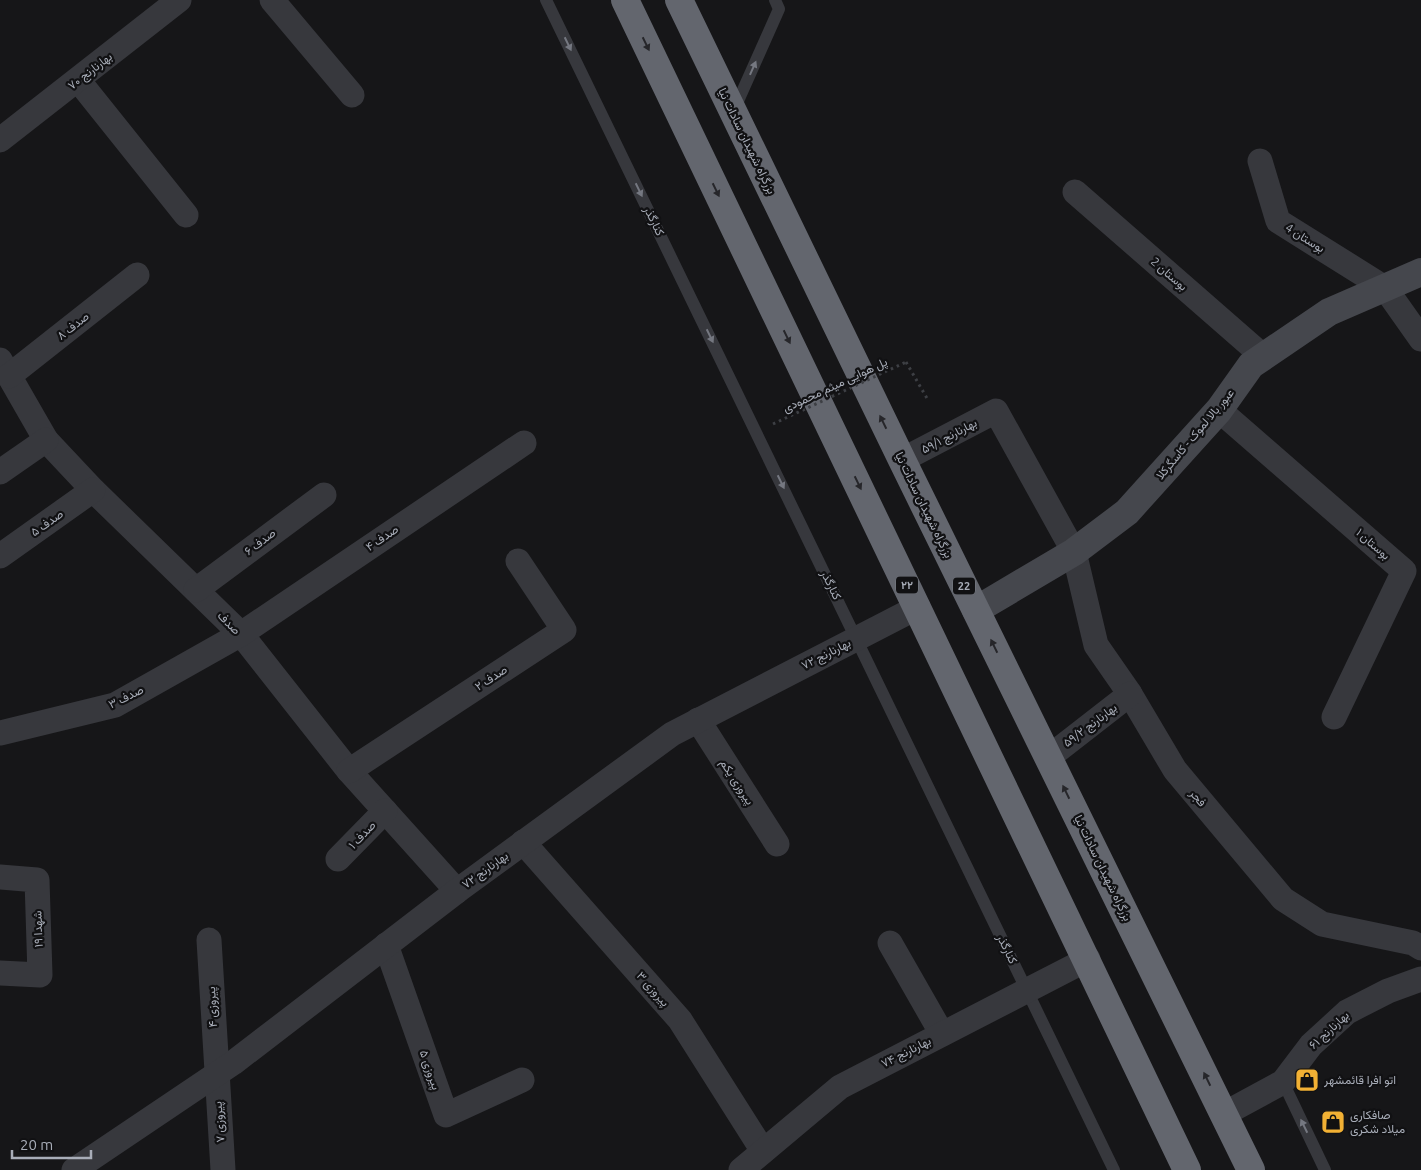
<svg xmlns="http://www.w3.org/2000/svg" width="1421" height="1170" font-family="Ubuntu,Vazirmatn,sans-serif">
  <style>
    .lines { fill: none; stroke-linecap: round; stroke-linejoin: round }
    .path { stroke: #3d3f44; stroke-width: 3; stroke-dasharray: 2.5 4; stroke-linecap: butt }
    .lane { stroke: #37383d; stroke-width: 12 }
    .street { stroke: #37383d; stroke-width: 25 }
    .secondary { stroke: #45474d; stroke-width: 28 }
    .highway { stroke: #63666e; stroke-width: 28 }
    .path-bridge { stroke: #3d3f44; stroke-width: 3; stroke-dasharray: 2.5 4; stroke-linecap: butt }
    .oneway { fill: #757881 }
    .oneway2 { fill: #26262a }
    .labels { text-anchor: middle; stroke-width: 4.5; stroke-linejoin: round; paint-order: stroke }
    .shield { fill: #111113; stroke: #7b7e86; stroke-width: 1 }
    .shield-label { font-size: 11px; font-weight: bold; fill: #a8adb8 }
    .street-label { font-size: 12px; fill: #a8adb8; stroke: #111113 }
    .poi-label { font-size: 12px; fill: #a8adb8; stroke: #111113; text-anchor: start }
  </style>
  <rect width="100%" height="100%" fill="#161618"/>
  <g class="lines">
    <!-- path -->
    <polyline class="path" points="906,362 928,400"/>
    <!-- lane -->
    <g class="lane">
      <polyline points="546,0 1114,1170"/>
      <polyline points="734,110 779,9 775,0"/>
      <polyline points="1283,1082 1325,1170"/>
    </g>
    <!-- street -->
    <g class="street">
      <polyline points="272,0 352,95"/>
      <polyline points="78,80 186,215"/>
      <polyline points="0,140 179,0"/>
      <polyline points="1260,161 1278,221 1385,288 1421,339"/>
      <polyline points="1075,192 1264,357"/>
      <polyline points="0,360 46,440 93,490 241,634 349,771 457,891"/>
      <polyline points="9,376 137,275"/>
      <polyline points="1219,410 1404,571 1334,717"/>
      <polyline points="902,460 996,411 1074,552 1096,645 1130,694 1175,770 1283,899 1322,924 1413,943 1421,948"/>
      <polyline points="0,472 46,440"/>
      <polyline points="0,556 93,490"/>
      <polyline points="196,590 324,495"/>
      <polyline points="698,720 777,844"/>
      <polyline points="0,733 115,705 241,634 524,443"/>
      <polyline points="1049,757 1130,694"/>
      <polyline points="349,771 564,630 518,561"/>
      <polyline points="523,842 680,1020 763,1151"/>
      <polyline points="338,859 385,811"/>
      <polyline points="0,877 37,880 40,975 0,973"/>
      <polyline points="209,940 223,1170"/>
      <polyline points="890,943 942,1034"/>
      <polyline points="386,945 446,1115 522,1080"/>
      <polyline points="1224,1114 1283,1082 1311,1045 1347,1012 1388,991 1421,979"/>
      <polyline points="74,1170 233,1063 457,891 672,734 918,607"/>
      <polyline points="741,1170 840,1087 1088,959"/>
    </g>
    <!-- secondary -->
    <polyline class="secondary" points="976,610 1074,552 1127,512 1219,410 1251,365 1329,312 1421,272"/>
    <!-- highway -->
    <g class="highway">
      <polyline points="625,0 1187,1170"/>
      <polyline points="679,0 902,460 1251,1170"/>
    </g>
    <!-- path-bridge -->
    <polyline class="path-bridge" points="773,424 906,362"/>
  </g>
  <!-- one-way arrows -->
  <defs><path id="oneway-solid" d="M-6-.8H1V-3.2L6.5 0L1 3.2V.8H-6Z" transform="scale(1.25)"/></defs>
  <g class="oneway">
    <use href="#oneway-solid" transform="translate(568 44) rotate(64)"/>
    <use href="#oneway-solid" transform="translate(753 68) rotate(-66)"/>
    <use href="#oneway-solid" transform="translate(639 190) rotate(64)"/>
    <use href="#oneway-solid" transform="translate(710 336) rotate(64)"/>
    <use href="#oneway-solid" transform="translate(781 482) rotate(64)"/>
    <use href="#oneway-solid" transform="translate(1304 1126) rotate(-116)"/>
  </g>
  <g class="oneway2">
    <use href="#oneway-solid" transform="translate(646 44) rotate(64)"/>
    <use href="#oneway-solid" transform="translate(716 190) rotate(64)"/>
    <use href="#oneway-solid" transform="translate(787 337) rotate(64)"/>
    <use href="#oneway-solid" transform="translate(883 422) rotate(-116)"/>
    <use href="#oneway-solid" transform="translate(858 483) rotate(64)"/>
    <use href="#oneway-solid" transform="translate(994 646) rotate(-116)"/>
    <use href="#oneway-solid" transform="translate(1066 792) rotate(-116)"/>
    <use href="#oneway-solid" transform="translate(1207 1079) rotate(-116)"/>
  </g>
  <!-- icons -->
  <defs>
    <g id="shop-square" transform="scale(1.25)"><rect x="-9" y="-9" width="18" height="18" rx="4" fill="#f2b134" stroke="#111113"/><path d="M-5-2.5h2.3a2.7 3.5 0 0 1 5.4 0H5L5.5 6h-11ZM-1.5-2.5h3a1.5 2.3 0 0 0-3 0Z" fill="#111"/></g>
  </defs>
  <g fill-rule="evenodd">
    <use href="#shop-square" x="1307" y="1080"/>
    <use href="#shop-square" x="1333" y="1122"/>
  </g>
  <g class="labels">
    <!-- shield labels -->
    <g class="shield">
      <rect x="896" y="576.5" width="22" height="17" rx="4"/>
      <rect x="953" y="577.5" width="22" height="17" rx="4"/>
    </g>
    <g class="shield-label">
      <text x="907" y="589">۲۲</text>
      <text x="964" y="590">22</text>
    </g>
    <!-- street labels -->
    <g class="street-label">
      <text transform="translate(90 71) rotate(-38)" y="4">بهارنارنج ۷۰</text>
      <text transform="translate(747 141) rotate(64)" y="4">بزرگراه شهیدان سادات نیا</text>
      <text transform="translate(654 221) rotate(64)" y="4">کنارگذر</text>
      <text transform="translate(1305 238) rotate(32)" y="4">بوستان 4</text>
      <text transform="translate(1169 274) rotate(41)" y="4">بوستان 2</text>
      <text transform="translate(73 326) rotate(-38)" y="4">صدف ۸</text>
      <text transform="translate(835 385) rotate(-25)" y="4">پل هوایی میثم محمودی</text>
      <text transform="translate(1195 434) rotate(-50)" y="4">عبور بالا لموک - کاسگرکلا</text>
      <text transform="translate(949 436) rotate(-28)" y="4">بهارنارنج ۵۹/۱</text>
      <text transform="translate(924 505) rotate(64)" y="4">بزرگراه شهیدان سادات نیا</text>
      <text transform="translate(47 523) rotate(-35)" y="4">صدف ۵</text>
      <text transform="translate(382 538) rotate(-34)" y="4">صدف ۴</text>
      <text transform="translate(260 542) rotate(-37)" y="4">صدف ۶</text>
      <text transform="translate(1373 544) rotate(41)" y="4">بوستان ۱</text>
      <text transform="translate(831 585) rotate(64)" y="4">کنارگذر</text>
      <text transform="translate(229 623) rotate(45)" y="4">صدف</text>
      <text transform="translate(826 654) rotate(-27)" y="4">بهارنارنج ۷۲</text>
      <text transform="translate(491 678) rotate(-33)" y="4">صدف ۲</text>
      <text transform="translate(126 697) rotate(-26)" y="4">صدف ۳</text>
      <text transform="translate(1090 725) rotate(-37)" y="4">بهارنارنج ۵۹/۲</text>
      <text transform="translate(737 782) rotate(57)" y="4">پیروزی یکم</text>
      <text transform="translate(1198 798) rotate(50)" y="4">فجر</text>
      <text transform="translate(362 835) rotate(-46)" y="4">صدف ۱</text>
      <text transform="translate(1103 868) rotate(64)" y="4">بزرگراه شهیدان سادات نیا</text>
      <text transform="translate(485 870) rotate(-36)" y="4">بهارنارنج ۷۲</text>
      <text transform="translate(38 929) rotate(-92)" y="4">شهدا ۱۹</text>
      <text transform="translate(1007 949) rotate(64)" y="4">کنارگذر</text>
      <text transform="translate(653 989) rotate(48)" y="4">پیروزی ۳</text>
      <text transform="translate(212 1007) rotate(-93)" y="4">پیروزی ۴</text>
      <text transform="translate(1329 1030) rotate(-43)" y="4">بهارنارنج ۶۱</text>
      <text transform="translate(906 1052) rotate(-27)" y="4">بهارنارنج ۷۴</text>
      <text transform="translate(430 1070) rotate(71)" y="4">پیروزی ۵</text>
      <text transform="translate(219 1122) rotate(-94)" y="4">پیروزی ۷</text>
    </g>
    <!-- poi labels -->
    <g class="poi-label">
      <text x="1324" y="1084">اتو افرا قائمشهر</text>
      <text x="1350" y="1119">صافکاری<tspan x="1350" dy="14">میلاد شکری</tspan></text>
    </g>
  </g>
  <!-- scale -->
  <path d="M12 1150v8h79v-8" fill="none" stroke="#a8adb8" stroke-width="2.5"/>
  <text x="20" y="1150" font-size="15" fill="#a8adb8" stroke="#111113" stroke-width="4" paint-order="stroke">20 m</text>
</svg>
